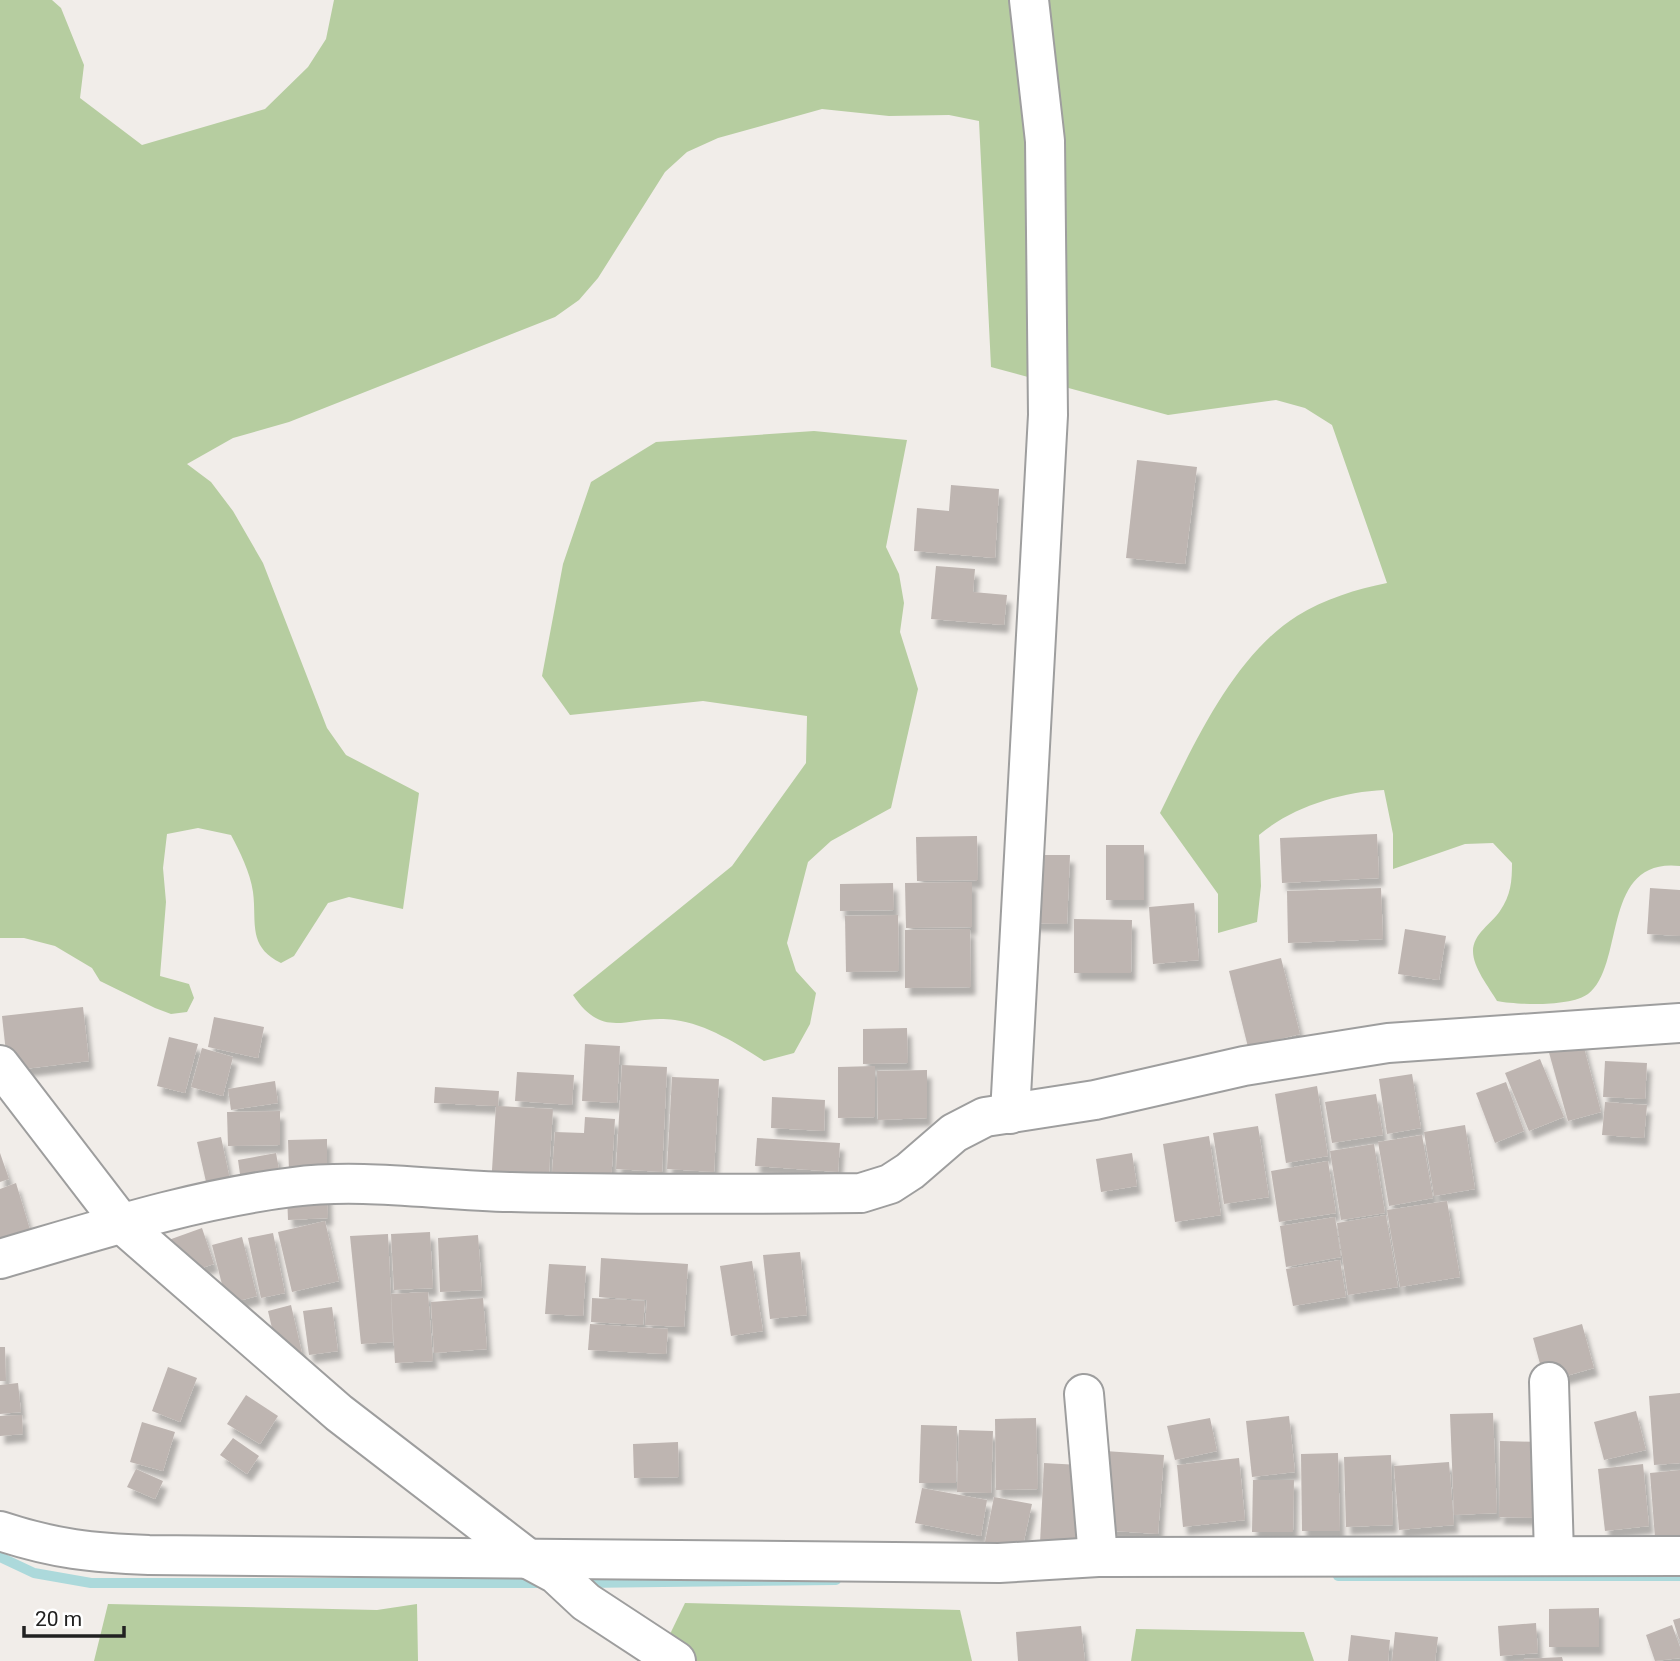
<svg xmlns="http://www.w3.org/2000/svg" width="1680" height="1661" font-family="Roboto,sans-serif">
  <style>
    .forest { fill: #b6cda0 }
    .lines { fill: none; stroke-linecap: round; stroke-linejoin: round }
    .stream { stroke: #acd9db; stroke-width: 10 }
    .building { fill: #beb5b1; filter: url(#shadow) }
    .street-casing { stroke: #9e9e9e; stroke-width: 42 }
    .street { stroke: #fff; stroke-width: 38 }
  </style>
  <defs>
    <filter id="shadow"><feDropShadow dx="4.5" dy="8" stdDeviation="2" flood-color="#0004"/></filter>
  </defs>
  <rect width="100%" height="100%" fill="#f1ede9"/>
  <!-- forest -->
  <g class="forest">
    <path d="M0,0H52L61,8L84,65L80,98L142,145L265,109L308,67L326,39L334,0H1680V866C1600,857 1626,965 1588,994C1570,1007 1518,1005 1497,1001C1489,987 1473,968 1473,951C1473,934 1492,923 1500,911C1511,895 1512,881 1512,863L1493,843L1465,844L1393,869V834L1384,790C1341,792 1292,807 1259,835L1261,886L1257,922L1218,933V894L1160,813C1192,748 1233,656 1297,616C1324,599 1357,589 1387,583L1332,425L1305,408L1276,400L1168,415L991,367L979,121L949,115L889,116L822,109L718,138L687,152L665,172L598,278L579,300L555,317L289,422L233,438L187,464L211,482L233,511L263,563L327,728L346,755L419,793L403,909L349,897L328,903L294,956L281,963C247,946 257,922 253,892C250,872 240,852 231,835L198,828L167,834L163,868L166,902L160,976L189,984L194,998L187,1012L171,1014L155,1008L100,981L92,968L55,946L24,938H0Z"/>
    <path d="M814,431L907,440L886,547L899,574L904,603L900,632L918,689L891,808L831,841L808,862L787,943L796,971L816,993L810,1024L794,1053L764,1061C738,1044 706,1024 675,1020C629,1013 605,1043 573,995L732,866L806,763L807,716L703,701L570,715L542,676L563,564L591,482L656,442Z"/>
    <polygon points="685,1603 960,1610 972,1661 657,1661"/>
    <polygon points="108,1604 377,1610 417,1604 418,1661 94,1661"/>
    <polygon points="1136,1629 1304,1632 1314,1661 1131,1661"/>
  </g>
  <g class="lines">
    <!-- stream -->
    <g class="stream">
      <polyline points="0,1557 34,1573 91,1583 542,1583"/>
      <polyline points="1338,1576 1680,1576"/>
      <polyline points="582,1583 836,1580"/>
    </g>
  </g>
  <!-- building -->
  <g class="building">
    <polygon points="1137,460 1197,467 1185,564 1126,558"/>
    <polygon points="951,485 999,489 995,558 914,551 917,508 949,511"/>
    <polygon points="936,566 975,569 973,592 1007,595 1004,625 931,619"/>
    <polygon points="1377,834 1379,878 1282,883 1280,838"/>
    <polygon points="977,836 978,880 917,881 916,837"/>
    <rect x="1106" y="845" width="38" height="55"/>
    <polygon points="1024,855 1070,855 1067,924 1022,923"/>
    <polygon points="972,882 972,927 906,928 905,883"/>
    <polygon points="893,883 894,910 840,911 840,884"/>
    <polygon points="1381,888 1383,939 1288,943 1287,891"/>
    <polygon points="1650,888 1680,890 1680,936 1647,934"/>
    <polygon points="1194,903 1199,960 1153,964 1149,907"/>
    <polygon points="898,915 899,971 846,972 845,916"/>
    <polygon points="1074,919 1132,920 1131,973 1074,973"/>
    <polygon points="970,929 971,987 905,988 905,930"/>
    <polygon points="1405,929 1446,936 1439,980 1398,974"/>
    <polygon points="1281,958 1300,1034 1248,1047 1229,971"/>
    <polygon points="83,1007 89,1061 8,1071 2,1016"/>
    <polygon points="214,1017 264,1027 258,1058 208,1047"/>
    <polygon points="907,1028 908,1063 863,1064 863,1029"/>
    <polygon points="169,1037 198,1044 185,1093 157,1086"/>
    <polygon points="1582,1040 1601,1112 1568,1121 1548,1049"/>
    <polygon points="585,1044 620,1046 617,1103 582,1101"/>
    <polygon points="202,1048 233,1057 223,1096 191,1087"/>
    <polygon points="1540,1059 1564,1117 1529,1131 1505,1073"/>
    <polygon points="1605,1061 1647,1063 1645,1099 1603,1097"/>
    <polygon points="622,1065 667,1067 662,1172 616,1169"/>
    <polygon points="875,1066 875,1117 838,1118 838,1067"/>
    <polygon points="927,1070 927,1118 878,1120 877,1071"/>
    <polygon points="517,1072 574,1075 572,1105 515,1101"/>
    <polygon points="1412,1074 1421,1128 1387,1134 1379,1079"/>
    <polygon points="672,1077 719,1079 714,1172 667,1169"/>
    <polygon points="275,1081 278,1103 231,1110 228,1089"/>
    <polygon points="1506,1082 1524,1131 1495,1143 1476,1093"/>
    <polygon points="1317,1086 1328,1156 1286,1163 1275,1094"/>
    <polygon points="435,1087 499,1091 498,1106 553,1109 548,1189 491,1186 496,1106 434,1103"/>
    <polygon points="1376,1094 1383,1135 1332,1143 1325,1102"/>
    <polygon points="772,1097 825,1100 824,1131 771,1128"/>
    <polygon points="1605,1102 1647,1105 1644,1138 1602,1135"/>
    <polygon points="280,1111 280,1145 228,1146 227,1112"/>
    <polygon points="585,1117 615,1119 611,1183 551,1186 555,1132 584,1133"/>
    <polygon points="1465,1125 1475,1189 1434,1196 1424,1132"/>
    <polygon points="1258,1126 1269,1197 1224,1204 1213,1133"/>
    <polygon points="1422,1135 1433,1198 1389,1206 1378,1142"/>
    <polygon points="1209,1136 1221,1215 1175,1222 1163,1144"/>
    <polygon points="221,1137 232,1189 209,1195 197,1142"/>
    <polygon points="757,1138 840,1143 838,1172 755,1166"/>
    <polygon points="327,1139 327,1171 289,1172 288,1140"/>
    <polygon points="1374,1144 1385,1213 1341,1220 1330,1151"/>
    <polygon points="0,1153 9,1179 0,1182"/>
    <polygon points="276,1153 281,1181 242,1188 238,1160"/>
    <polygon points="1132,1153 1137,1186 1101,1192 1096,1159"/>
    <polygon points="1328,1161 1336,1213 1279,1222 1271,1171"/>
    <polygon points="16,1183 31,1233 0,1243 0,1189"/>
    <polygon points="327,1190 328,1218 288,1220 287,1192"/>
    <polygon points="1447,1201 1460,1277 1400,1287 1387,1210"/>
    <polygon points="1386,1215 1398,1287 1348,1295 1337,1223"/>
    <polygon points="1335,1217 1341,1257 1286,1267 1280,1226"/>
    <polygon points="325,1221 339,1281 292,1292 278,1232"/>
    <polygon points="202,1228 214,1264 186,1273 163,1242"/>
    <polygon points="430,1232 433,1288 394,1290 391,1234"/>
    <polygon points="273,1233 285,1293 261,1298 248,1238"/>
    <polygon points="388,1234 393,1342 361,1344 350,1236"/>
    <polygon points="478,1235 482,1290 440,1292 438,1238"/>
    <polygon points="242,1237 257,1296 227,1304 212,1245"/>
    <polygon points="800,1252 807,1315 770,1319 763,1255"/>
    <polygon points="601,1258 688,1264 684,1327 645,1325 647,1300 599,1297"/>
    <polygon points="1340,1260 1346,1297 1293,1306 1286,1269"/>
    <polygon points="752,1261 763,1331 731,1336 720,1266"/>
    <polygon points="549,1264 586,1266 583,1316 545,1314"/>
    <polygon points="428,1292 433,1361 395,1363 391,1294"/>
    <polygon points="483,1298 487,1349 434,1353 431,1302"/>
    <polygon points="592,1298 645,1301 643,1325 591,1322"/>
    <polygon points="291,1305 302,1353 279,1358 268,1311"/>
    <polygon points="332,1307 338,1351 309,1355 303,1311"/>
    <polygon points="590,1324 668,1329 666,1354 588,1350"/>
    <polygon points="1582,1324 1594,1368 1545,1382 1533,1338"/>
    <polygon points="0,1347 5,1347 6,1381 0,1381"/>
    <polygon points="168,1367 197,1378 180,1422 152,1411"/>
    <polygon points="18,1383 21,1412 0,1414 0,1385"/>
    <polygon points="1680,1393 1680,1463 1654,1465 1649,1396"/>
    <polygon points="246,1395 278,1416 260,1444 227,1424"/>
    <polygon points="1636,1411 1646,1450 1604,1460 1594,1422"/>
    <polygon points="1493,1413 1497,1513 1454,1515 1450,1414"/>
    <polygon points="22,1415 23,1434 0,1436 0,1416"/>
    <polygon points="1289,1416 1295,1472 1252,1477 1246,1421"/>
    <polygon points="1036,1418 1038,1489 996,1490 995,1419"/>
    <polygon points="1210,1418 1217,1451 1175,1460 1167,1426"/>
    <polygon points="142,1422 175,1432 163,1471 130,1462"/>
    <polygon points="921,1425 957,1426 956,1483 919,1483"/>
    <polygon points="959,1430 993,1431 991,1493 957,1492"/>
    <polygon points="233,1438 259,1456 247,1474 220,1455"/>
    <polygon points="1500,1441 1541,1442 1539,1518 1499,1517"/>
    <polygon points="678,1442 679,1477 634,1478 633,1444"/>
    <polygon points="1105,1451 1164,1455 1158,1534 1100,1530"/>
    <polygon points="1338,1453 1340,1531 1302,1531 1301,1454"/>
    <polygon points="1391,1455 1393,1525 1346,1527 1344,1457"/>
    <polygon points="1239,1458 1245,1520 1183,1527 1177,1465"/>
    <polygon points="1449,1462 1454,1525 1399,1530 1394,1466"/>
    <polygon points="1044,1463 1080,1465 1075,1545 1040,1543"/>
    <polygon points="1643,1464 1649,1526 1605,1531 1598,1469"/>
    <polygon points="136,1469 163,1481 155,1499 127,1487"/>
    <polygon points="1680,1470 1680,1535 1655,1538 1650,1473"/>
    <polygon points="1253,1480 1294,1480 1293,1532 1252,1532"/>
    <polygon points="922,1488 987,1500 981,1536 915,1523"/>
    <polygon points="994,1497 1032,1504 1021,1554 984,1547"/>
    <polygon points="1599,1608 1599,1647 1549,1647 1549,1609"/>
    <polygon points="1680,1618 1680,1639 1679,1639 1673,1620"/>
    <polygon points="1536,1623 1538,1653 1500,1656 1498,1626"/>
    <polygon points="1672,1625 1680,1647 1680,1658 1655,1661 1646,1635"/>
    <polygon points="1081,1626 1085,1661 1018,1661 1016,1632"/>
    <polygon points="1395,1632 1438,1637 1435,1661 1392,1661"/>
    <polygon points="1351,1635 1390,1640 1388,1661 1348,1661"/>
    <polygon points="1562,1657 1563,1661 1523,1661 1523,1659"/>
  </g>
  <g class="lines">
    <!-- street casing -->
    <g class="street-casing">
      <g id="street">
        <polyline points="0,1065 122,1224 339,1413 530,1560 556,1574 586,1602 676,1661"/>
        <polyline points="1010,1114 1048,415 1045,141 1029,0"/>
        <path d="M0,1259C96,1231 194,1199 293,1187C364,1178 440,1191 511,1192C627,1195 744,1194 861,1193L890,1184L910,1171L954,1133L985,1117L1095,1100L1244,1066L1388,1043L1680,1023"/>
        <polyline points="1549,1382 1554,1555"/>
        <polyline points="1084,1394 1098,1557"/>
        <path d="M0,1531C54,1549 93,1553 149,1555L999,1563L1098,1557L1680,1556"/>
      </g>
    </g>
    <!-- street -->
    <use href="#street" class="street"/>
  </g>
  <!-- scale -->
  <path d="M24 1626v10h100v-10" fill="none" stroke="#212121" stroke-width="3.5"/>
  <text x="35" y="1626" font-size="21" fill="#212121" stroke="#ffffff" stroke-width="5" paint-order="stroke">20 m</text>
</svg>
